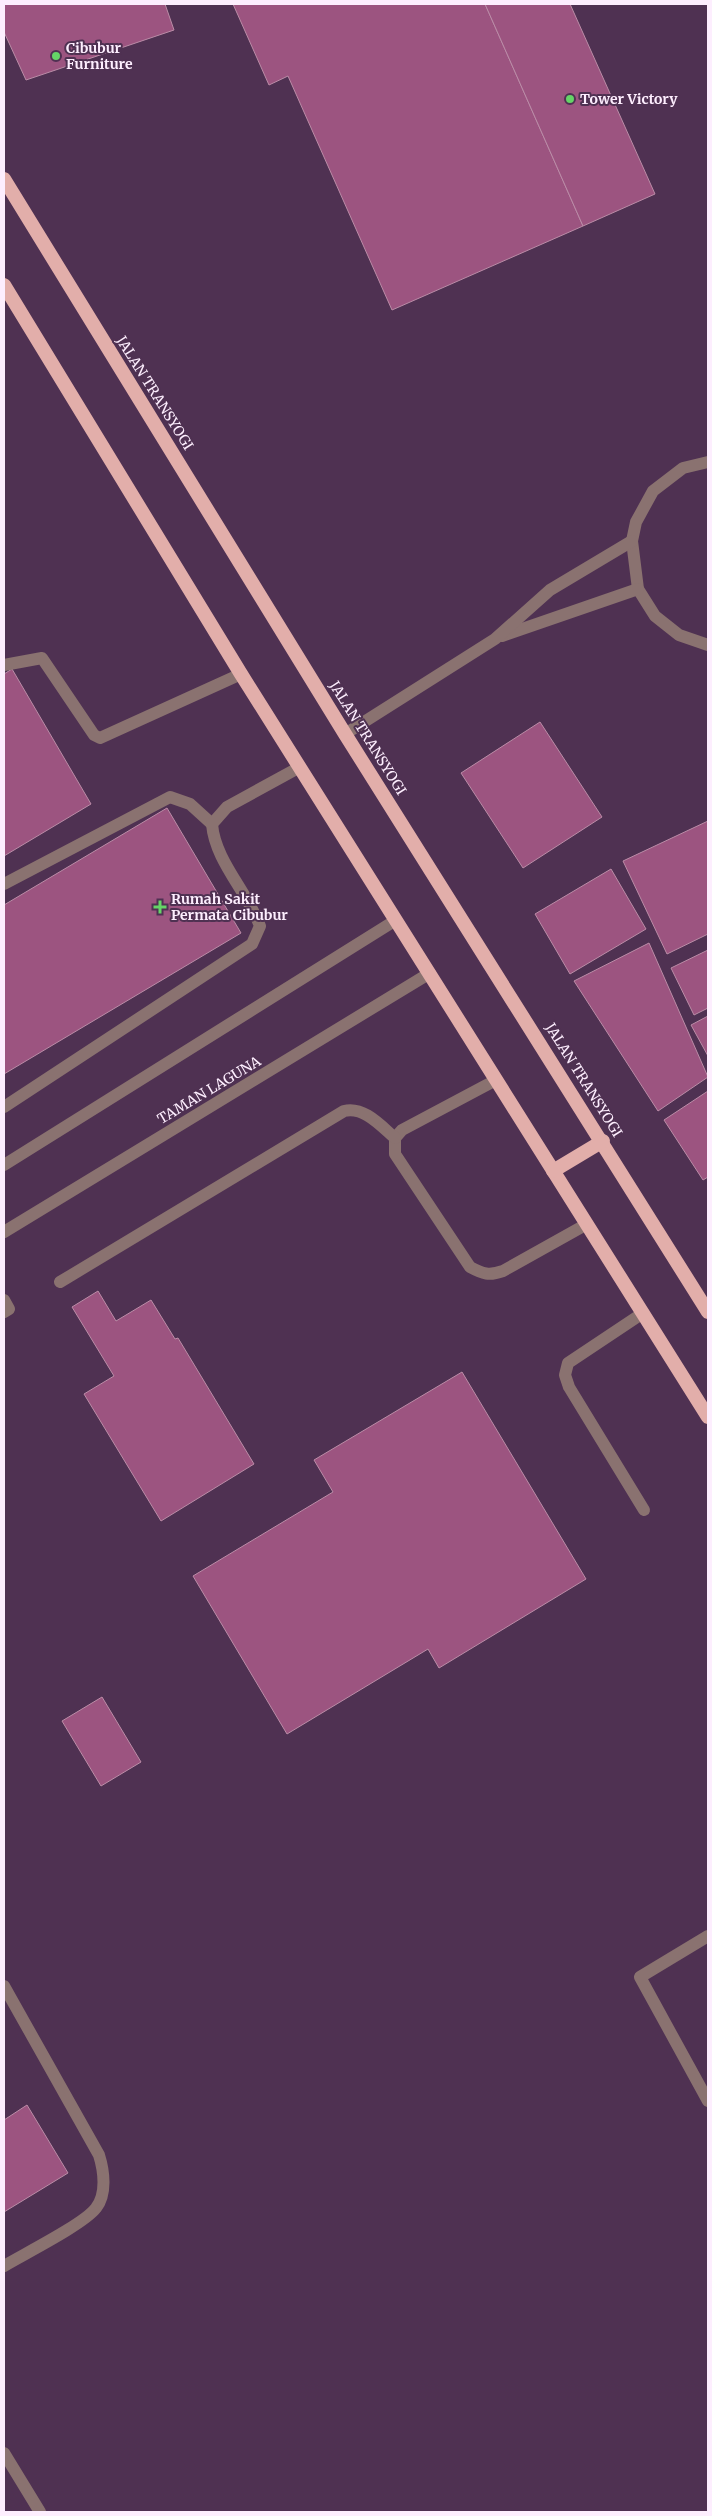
<svg xmlns="http://www.w3.org/2000/svg" width="712" height="2516" font-family="Merriweather,serif">
  <style>
    .building { fill: #9c5480; stroke: #bb8ca7 }
    .lines { fill: none; stroke-linecap: round; stroke-linejoin: round }
    .service { stroke: #8a7270; stroke-width: 12 }
    .minor { stroke: #8a7270; stroke-width: 12 }
    .trunk { stroke: #e2aeaa; stroke-width: 14 }
    .poi-dot { fill: #65d467; stroke: #4f3152; stroke-width: 2 }
    .labels { text-anchor: middle; stroke-width: 4; stroke-linejoin: round; paint-order: stroke }
    .poi-label { font-size: 14px; font-weight: bold; fill: #fdeefe; stroke: #4f3152; text-anchor: start }
    .street-label { font-size: 14px; fill: #fdeefe; stroke: #4f3152 }
  </style>
  <rect width="100%" height="100%" fill="#4f3152"/>
  <!-- building -->
  <g class="building">
    <polygon points="4,4 165,4 174,30 26,80 4,32"/>
    <polygon points="233,4 485,4 583,226 392,310 288,76 269,85"/>
    <polygon points="485,4 570,4 655,194 583,226"/>
    <polygon points="12,669 91,804 4,856 4,674"/>
    <polygon points="540,722 602,817 523,868 461,773"/>
    <polygon points="167,808 241,933 4,1074 4,905"/>
    <polygon points="708,821 708,934 667,954 623,861"/>
    <polygon points="611,869 646,929 570,974 535,914"/>
    <polygon points="649,943 708,1077 658,1111 574,981"/>
    <polygon points="708,950 708,1008 694,1015 671,968"/>
    <polygon points="708,1016 708,1056 691,1025"/>
    <polygon points="708,1091 708,1177 703,1180 664,1120"/>
    <polygon points="98,1291 116,1321 151,1300 175,1339 178,1338 254,1464 161,1521 84,1394 114,1376 72,1307"/>
    <polygon points="462,1372 586,1579 439,1668 428,1649 287,1734 193,1576 333,1492 314,1460"/>
    <polygon points="102,1697 141,1762 101,1786 62,1721"/>
    <polygon points="27,2105 68,2173 4,2212 4,2120"/>
  </g>
  <g class="lines">
    <!-- service -->
    <g class="service">
      <polyline points="4,665 42,658 94,735 100,738 241,674"/>
      <polyline points="4,884 170,797 190,804 212,824"/>
      <path d="M496,1080L402,1130L395,1138V1154L470,1267C483,1274 489,1276 503,1271L587,1224"/>
      <path d="M4,1107L252,944L260,926C247,891 215,861 212,824L227,807L300,767"/>
      <path d="M60,1282L344,1111C364,1106 381,1126 395,1138"/>
      <polyline points="4,1300 9,1309 4,1312"/>
      <polyline points="643,1313 568,1363 565,1375 569,1387 644,1510"/>
      <polyline points="708,1936 640,1977 708,2101"/>
    </g>
    <!-- minor -->
    <g class="minor">
      <polyline points="708,462 683,468 653,491 636,522 632,541 638,589 655,616 679,635 708,645"/>
      <polyline points="502,636 638,589"/>
      <polyline points="345,734 495,639 550,590 632,541"/>
      <polyline points="4,1165 396,920"/>
      <polyline points="4,1232 430,973"/>
      <path d="M4,1986L99,2155C104,2171 107,2194 96,2208C84,2224 24,2254 4,2266"/>
      <polyline points="4,2453 40,2512"/>
    </g>
    <!-- trunk -->
    <g class="trunk">
      <polyline points="4,179 345,734 708,1312"/>
      <polyline points="4,285 241,674 708,1417"/>
      <polyline points="553,1171 603,1141"/>
    </g>
  </g>
  <!-- markers -->
  <g class="poi-dot">
    <circle cx="56" cy="56" r="5"/>
    <circle cx="570" cy="99" r="5"/>
    <path d="M157.5 899.5h5v5h5v5h-5v5h-5v-5h-5v-5h5z"/>
  </g>
  <g class="labels">
    <!-- poi labels -->
    <g class="poi-label">
      <text x="66" y="53">Cibubur<tspan x="66" dy="16">Furniture</tspan></text>
      <text x="580" y="104">Tower Victory</text>
      <text x="171" y="904">Rumah Sakit<tspan x="171" dy="16">Permata Cibubur</tspan></text>
    </g>
    <!-- street labels -->
    <g class="street-label">
      <text transform="translate(155 393) rotate(58)" y="5">JALAN TRANSYOGI</text>
      <text transform="translate(368 738) rotate(58)" y="5">JALAN TRANSYOGI</text>
      <text transform="translate(584 1080) rotate(58)" y="5">JALAN TRANSYOGI</text>
      <text transform="translate(209 1090) rotate(-31)" y="5">TAMAN LAGUNA</text>
    </g>
  </g>
  <!-- border -->
  <rect width="712" height="2516" fill="none" stroke="#fdeefe" stroke-width="10"/>
</svg>
